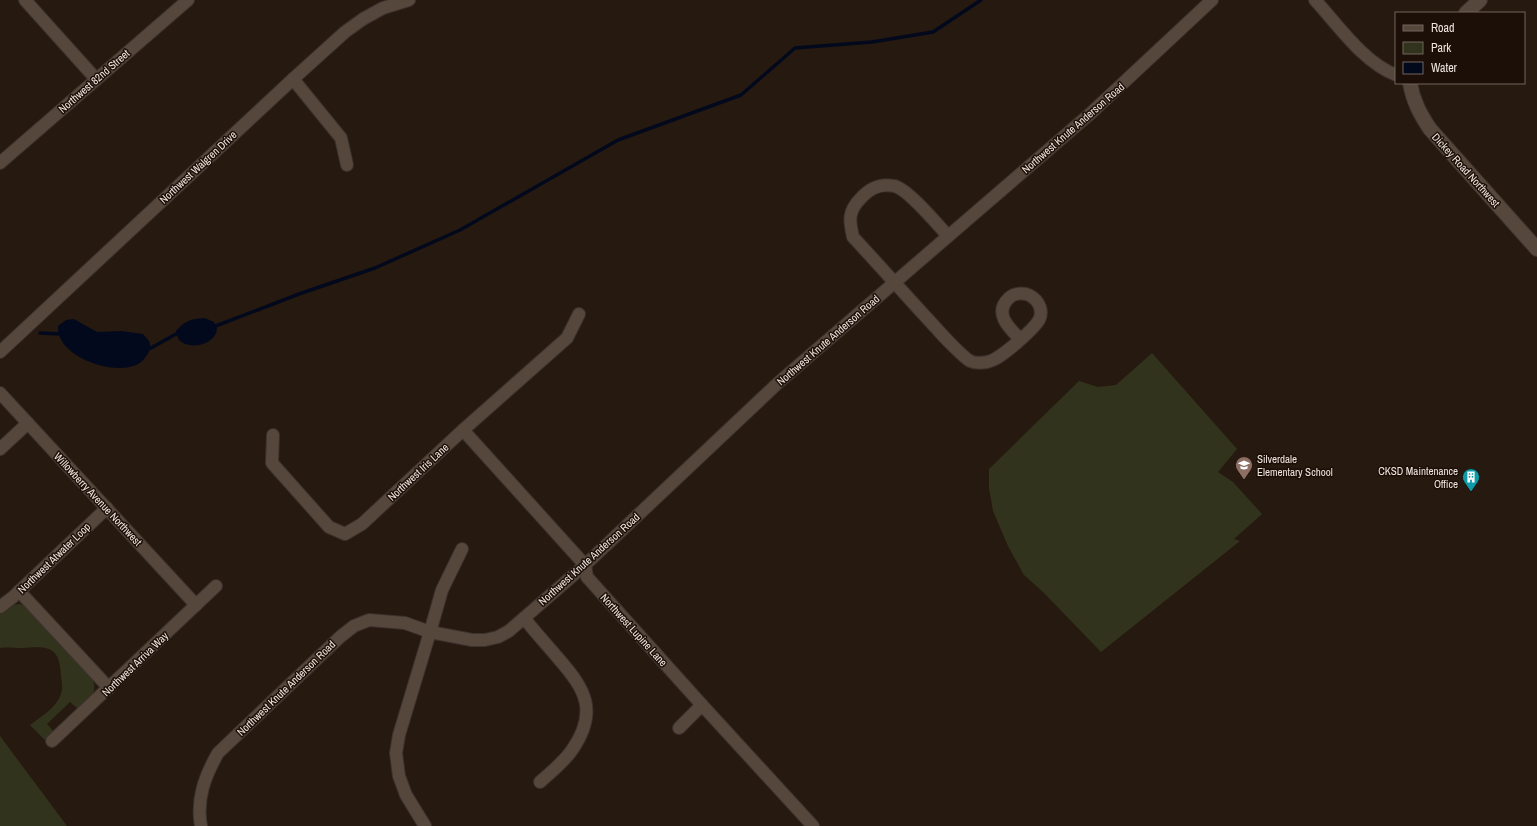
<svg xmlns="http://www.w3.org/2000/svg" width="1537" height="826" font-family="'Archivo Narrow',sans-serif">
  <style>
    .green { fill: #32331d }
    .water { fill: #03091d }
    .lines { fill: none; stroke-linecap: round; stroke-linejoin: round }
    .stream { stroke: #03091d; stroke-width: 3.5 }
    .minor-casing { stroke: #3b312d; stroke-width: 14 }
    .tertiary-casing { stroke: #3b312d; stroke-width: 16 }
    .minor { stroke: #56473c; stroke-width: 12 }
    .tertiary { stroke: #56473c; stroke-width: 14 }
    .labels { text-anchor: middle; stroke-width: 3; stroke-linejoin: round; paint-order: stroke }
    .street-label { font-size: 11px; fill: #efe5df; stroke: #1c0f07 }
    .poi-label { font-size: 11px; fill: #efe5df; stroke: #1c0f07; text-anchor: start }
  </style>
  <rect width="100%" height="100%" fill="#26190f"/>
  <!-- green -->
  <g class="green">
    <polygon points="1152,353 1237,449 1218,472 1233,482 1262,514 1234,539 1240,541 1101,652 1043,592 1024,575 1008,546 993,511 989,488 989,469 1079,381 1098,387 1116,385"/>
    <path d="M20,604L28,608L91,677C100,693 89,699 78,709L70,702L47,724L54,732L45,740L30,725C41,717 57,707 61,694C63,688 62,682 61,676C60,646 48,646 22,648C15,648 7,647 0,648V613L13,605Z"/>
    <polygon points="0,736 67,826 0,826"/>
  </g>
  <!-- water -->
  <g class="water">
    <path d="M205,318L214,322L217,329C215,349 176,352 176,331C184,321 193,318 205,318Z"/>
    <path d="M74,319L97,332L121,331L143,334L149,341L151,348C148,354 145,359 140,363C117,378 55,357 58,326L66,320Z"/>
  </g>
  <g class="lines">
    <!-- stream -->
    <g class="stream">
      <polyline points="213,327 299,294 375,268 460,230 618,140 741,95 795,48 872,42 933,32 981,0"/>
      <polyline points="40,333 61,334"/>
      <polyline points="147,349 151,348 176,334 181,333"/>
    </g>
    <!-- minor casing -->
    <g class="minor-casing">
      <g id="minor">
        <polyline points="25,0 96,79"/>
        <path d="M1315,0C1338,25 1364,63 1396,75"/>
        <polyline points="293,79 341,138 347,165"/>
        <polyline points="0,163 188,0"/>
        <path d="M948,236C938,225 907,188 894,186C880,183 870,188 861,198C848,211 849,220 853,237C881,267 909,299 937,329C943,336 963,357 970,361C976,364 987,363 993,360C1004,355 1033,330 1039,320C1042,314 1041,308 1038,303C1036,299 1030,295 1026,294C1020,293 1014,293 1009,298C993,313 1009,328 1020,339"/>
        <polyline points="0,352 293,79 345,32 363,19 383,8 409,0"/>
        <polyline points="0,393 196,605"/>
        <polyline points="463,430 585,565 587,577 702,705 813,826"/>
        <polyline points="273,435 272,463 329,527 345,534 362,524 463,430 567,338 579,314"/>
        <polyline points="0,449 28,423"/>
        <polyline points="462,549 442,590 430,632 472,640 485,640 498,637 509,631 585,565 778,383 1091,113 1212,0"/>
        <polyline points="19,591 109,688"/>
        <polyline points="0,607 13,597 107,508"/>
        <path d="M524,618C535,632 547,645 558,658C585,689 599,711 572,750C564,762 551,772 540,782"/>
        <polyline points="679,728 702,705"/>
        <polyline points="52,741 216,586"/>
        <path d="M201,826C196,799 205,776 218,753L340,637L354,626L369,620L405,623L430,632L399,735L396,753L399,776L406,795L425,826"/>
      </g>
    </g>
    <!-- tertiary casing -->
    <g class="tertiary-casing">
      <g id="tertiary">
        <polyline points="1466,13 1480,0"/>
        <path d="M1410,83C1413,101 1420,114 1430,129L1537,249"/>
      </g>
    </g>
    <!-- minor -->
    <use href="#minor" class="minor"/>
    <!-- tertiary -->
    <use href="#tertiary" class="tertiary"/>
  </g>
  <!-- icons -->
  <defs>
    <g id="school-pin" transform="scale(0.9)"><path d="M0 17L-7.5 6A9.5 9.5 0 1 1 7.5 6Z" fill="#8d6e63" stroke="#1c0f07"/><path d="M0-5L7-2L0 1L-7-2ZM-4 1L0 2.5L4 1V4Q0 6-4 4Z" fill="#fff"/></g>
    <g id="building-pin" transform="scale(0.9)"><path d="M0 17L-7.5 6A9.5 9.5 0 1 1 7.5 6Z" fill="#0f9aa8" stroke="#1c0f07"/><path d="M-4-6H4V6H1V3H-1V6H-4ZM-2.5-4.3h1.7v1.8h-1.7ZM.8-4.3h1.7v1.8H.8ZM-2.5-1h1.7V.8h-1.7ZM.8-1h1.7V.8H.8Z" fill="#fff"/></g>
  </defs>
  <g fill-rule="evenodd">
    <use href="#school-pin" x="1244" y="465"/>
    <use href="#building-pin" x="1471" y="477"/>
  </g>
  <g class="labels">
    <!-- street labels -->
    <g class="street-label">
      <text transform="translate(94 81) rotate(-41)" y="4">Northwest 82nd Street</text>
      <text transform="translate(1073 128) rotate(-41)" y="4">Northwest Knute Anderson Road</text>
      <text transform="translate(198 167) rotate(-43)" y="4">Northwest Walgren Drive</text>
      <text transform="translate(1466 170) rotate(48)" y="4">Dickey Road Northwest</text>
      <text transform="translate(828 340) rotate(-41)" y="4">Northwest Knute Anderson Road</text>
      <text transform="translate(418 472) rotate(-43)" y="4">Northwest Iris Lane</text>
      <text transform="translate(98 499) rotate(47)" y="4">Willowberry Avenue Northwest</text>
      <text transform="translate(54 558) rotate(-44)" y="4">Northwest Atwater Loop</text>
      <text transform="translate(589 559) rotate(-42)" y="4">Northwest Knute Anderson Road</text>
      <text transform="translate(634 630) rotate(48)" y="4">Northwest Lupine Lane</text>
      <text transform="translate(135 664) rotate(-44)" y="4">Northwest Arriva Way</text>
      <text transform="translate(286 688) rotate(-44)" y="4">Northwest Knute Anderson Road</text>
    </g>
    <!-- poi labels -->
    <g class="poi-label">
      <text x="1257" y="463">Silverdale<tspan x="1257" dy="13">Elementary School</tspan></text>
      <text x="1458" y="475" text-anchor="end">CKSD Maintenance<tspan x="1458" dy="13">Office</tspan></text>
    </g>
  </g>
  <!-- legend -->
  <rect x="1395" y="12" width="130" height="72" fill="#1c0f07" stroke="#70655d"/>
  <rect x="1403" y="25" width="20" height="6" fill="#56473c" stroke="#70655d"/>
  <text x="1431" y="32" font-size="12" fill="#efe5df">Road</text>
  <rect x="1403" y="42" width="20" height="12" fill="#32331d" stroke="#70655d"/>
  <text x="1431" y="52" font-size="12" fill="#efe5df">Park</text>
  <rect x="1403" y="62" width="20" height="12" fill="#03091d" stroke="#70655d"/>
  <text x="1431" y="72" font-size="12" fill="#efe5df">Water</text>
</svg>
